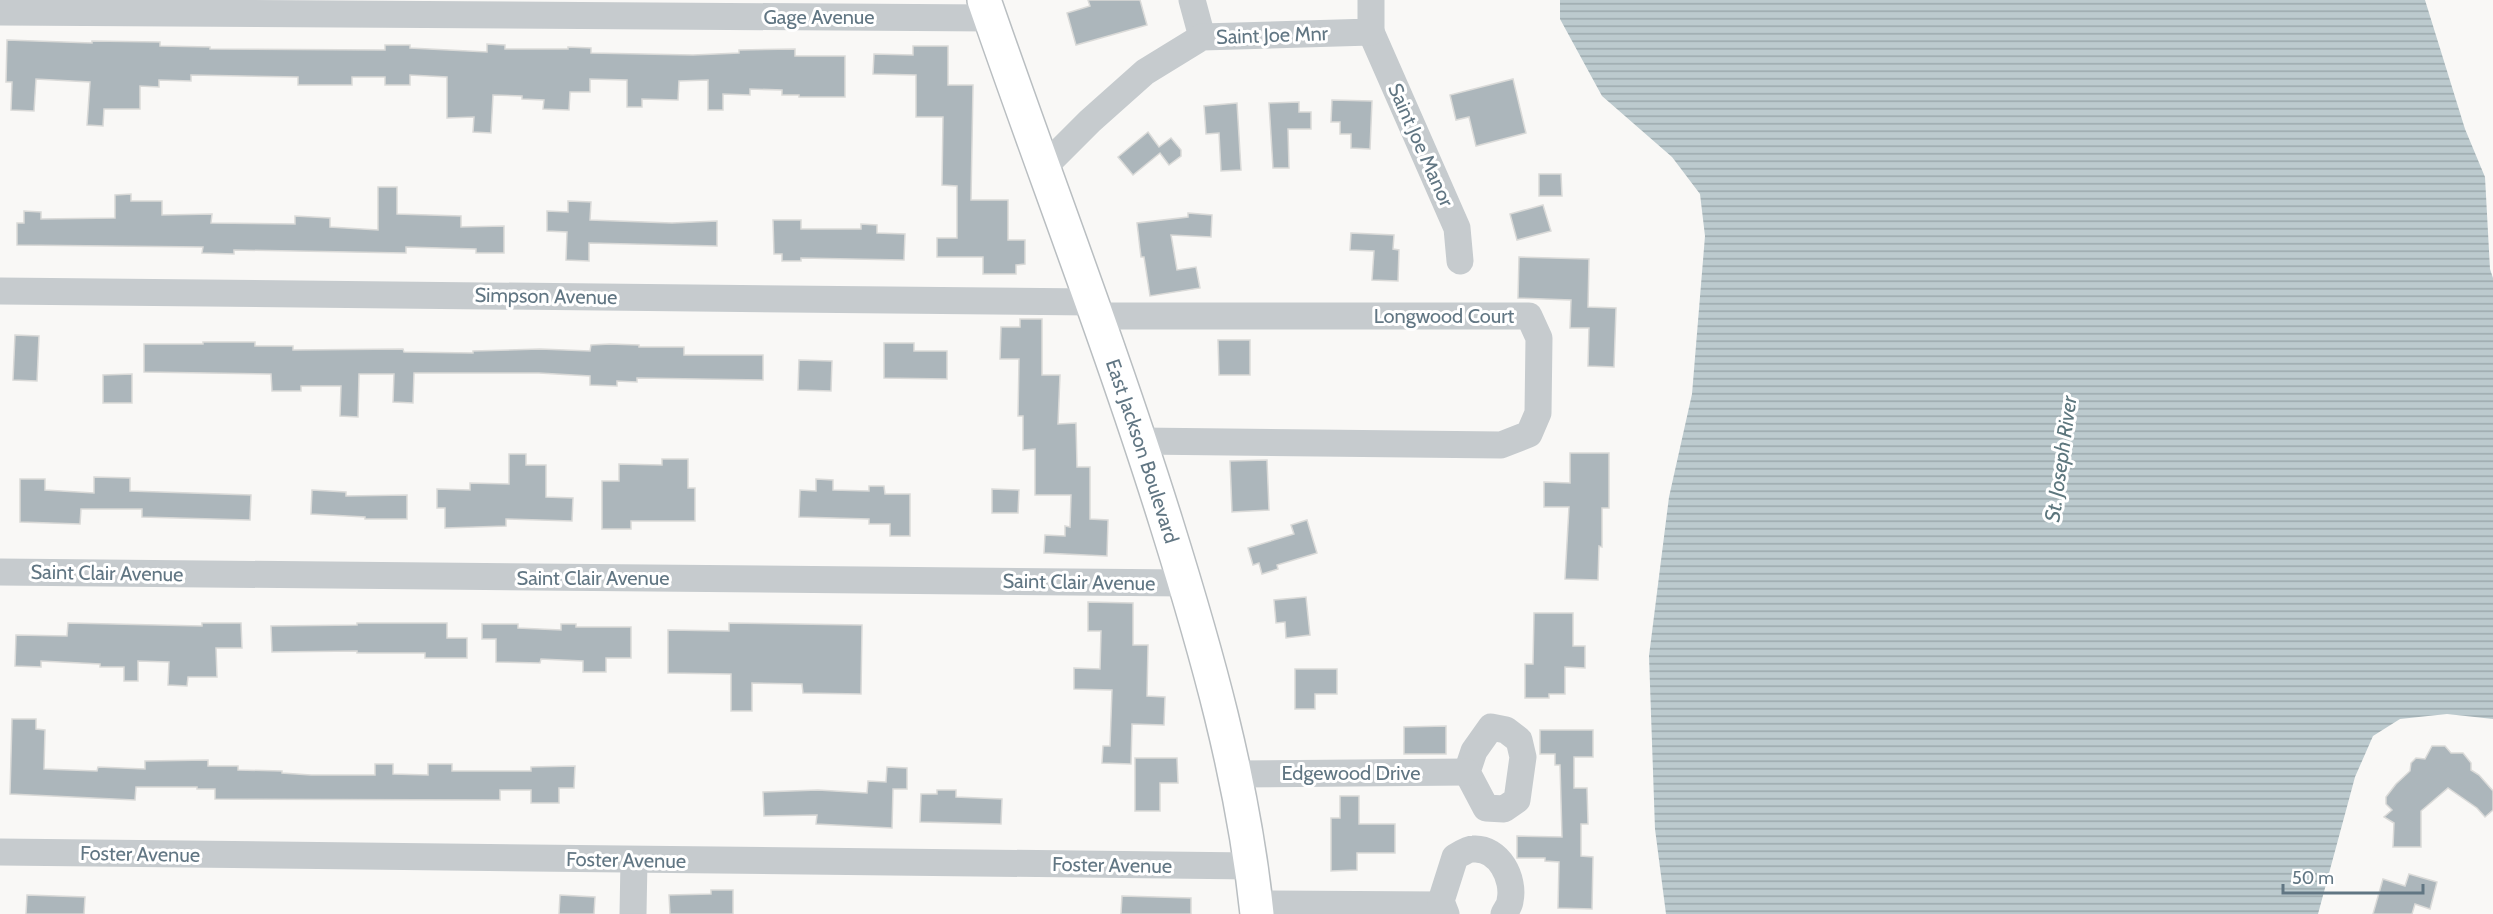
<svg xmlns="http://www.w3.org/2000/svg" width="2493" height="914" font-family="Cabin,sans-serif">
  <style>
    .water { fill: url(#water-rules) }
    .building { fill: #acb6bb; stroke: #dadad8; stroke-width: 1.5 }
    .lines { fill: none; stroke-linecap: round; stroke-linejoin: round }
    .major-casing { stroke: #b9bec1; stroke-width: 36 }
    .minor { stroke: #c6cbce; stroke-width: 27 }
    .major { stroke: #fff; stroke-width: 33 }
    .labels { text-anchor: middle; stroke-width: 6; stroke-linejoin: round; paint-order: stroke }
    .street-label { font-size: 20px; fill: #617683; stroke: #fff }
    .water-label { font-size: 21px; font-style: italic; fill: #5c767d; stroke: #fff }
  </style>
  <defs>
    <pattern id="water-rules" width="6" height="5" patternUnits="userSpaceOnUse" patternTransform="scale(1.5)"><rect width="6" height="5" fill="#bccace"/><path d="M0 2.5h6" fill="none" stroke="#9ca9ad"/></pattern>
  </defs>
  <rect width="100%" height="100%" fill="#f9f8f6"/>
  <!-- water -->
  <polygon class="water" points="1560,0 2425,0 2465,129 2485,177 2490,269 2493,278 2493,719 2447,714 2400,719 2373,736 2355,777 2318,914 1666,914 1655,829 1649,656 1669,497 1692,394 1705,236 1700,194 1672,157 1602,96 1560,19"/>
  <!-- building -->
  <g class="building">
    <polygon points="1088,0 1140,0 1147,25 1076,45 1067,13 1090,6"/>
    <polygon points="7,40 92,43 92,41 160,42 160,46 210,47 210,49 385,50 385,45 410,45 410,48 487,52 487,44 505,45 505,49 568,49 568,47 591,48 591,53 693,55 739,53 739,50 795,49 795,56 845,56 845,97 799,97 799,95 782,95 782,90 750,89 750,95 723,94 723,110 708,110 708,80 679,81 678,100 642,99 642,107 627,107 627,80 590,79 590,92 570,92 569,110 543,109 544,100 522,99 522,96 493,95 491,133 473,132 474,117 447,118 447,77 410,75 410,85 385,85 385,77 352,77 352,85 298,85 298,77 191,75 191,81 159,80 159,87 140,86 140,109 104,109 103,126 87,125 90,82 36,79 34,111 11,110 12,82 6,82"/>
    <polygon points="913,46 948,46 948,85 973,85 971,200 1008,200 1008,240 1025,240 1025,264 1016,265 1016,274 983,274 983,257 937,257 937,238 957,238 957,186 942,185 943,117 916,117 916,75 873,74 874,54 913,55"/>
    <polygon points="1513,79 1526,133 1476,146 1469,117 1456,120 1450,95"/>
    <polygon points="1332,100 1372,101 1370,149 1351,148 1351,134 1340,134 1340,122 1331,122"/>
    <polygon points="1299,102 1299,112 1311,112 1311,129 1288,129 1289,168 1273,168 1269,103"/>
    <polygon points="1237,103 1241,170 1221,171 1219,133 1206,134 1204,106"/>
    <polygon points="1148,132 1159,147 1171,138 1181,150 1181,156 1169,165 1160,153 1133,175 1118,157"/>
    <polygon points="1539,174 1561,174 1562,196 1539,196"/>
    <polygon points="378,187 397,187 397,214 461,216 461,227 504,226 504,253 476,253 476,249 406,247 406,253 234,250 234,254 202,253 203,247 17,245 17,223 24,223 24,211 41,212 41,219 115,218 115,195 131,194 131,201 162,201 162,215 212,214 211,223 295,224 295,216 330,218 330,227 378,230"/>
    <polygon points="568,201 591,202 590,220 672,223 717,221 717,246 589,243 589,261 566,260 567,232 547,231 547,211 568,212"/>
    <polygon points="1543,205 1551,231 1517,240 1510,214"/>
    <polygon points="1188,213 1212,215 1211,237 1171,235 1177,270 1196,267 1200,288 1150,296 1144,257 1141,257 1137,223 1188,217"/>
    <polygon points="773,220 801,220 801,229 861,229 861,224 877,225 877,233 905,234 904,260 801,258 801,261 782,261 782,254 774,254"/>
    <polygon points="1351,233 1394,235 1393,249 1399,250 1398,281 1372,280 1374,251 1350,250"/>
    <polygon points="1519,257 1589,259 1588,307 1616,308 1614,367 1588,366 1589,328 1570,328 1571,300 1518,298"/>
    <polygon points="1020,319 1042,319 1042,375 1060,375 1058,424 1076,423 1077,467 1090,467 1090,519 1108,520 1107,556 1044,553 1045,535 1065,536 1065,526 1070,527 1071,495 1035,495 1035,449 1023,450 1023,416 1018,416 1019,359 1000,359 1001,327 1020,327"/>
    <polygon points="15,335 39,336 37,381 13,380"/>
    <polygon points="1218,340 1250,340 1250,375 1219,375"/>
    <polygon points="203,342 255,342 255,346 293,346 293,350 403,349 404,352 473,353 473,351 540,349 590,351 591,345 610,344 639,345 639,347 684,347 684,355 763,355 763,380 637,378 637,382 617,381 617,386 590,385 590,376 539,373 414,373 413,403 393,402 394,374 359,374 358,417 340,416 341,386 301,386 301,391 272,391 271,374 144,372 144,344 203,344"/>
    <polygon points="884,343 914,343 914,351 947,351 947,379 884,378"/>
    <polygon points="799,360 832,361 831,391 798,390"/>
    <polygon points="132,374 132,403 103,403 103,375"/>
    <polygon points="1570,453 1609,453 1609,508 1602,508 1602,547 1599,546 1598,580 1565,579 1569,507 1544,507 1544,482 1570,483"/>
    <polygon points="509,454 526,454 526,465 546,465 546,497 573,498 572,521 506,519 506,526 445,528 445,508 437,508 437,489 470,490 470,483 509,484"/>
    <polygon points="662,459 688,459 688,488 695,488 695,521 631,521 631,529 602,529 602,481 619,481 619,464 662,465"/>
    <polygon points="1267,460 1269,510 1232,512 1230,461"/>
    <polygon points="94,477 130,478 130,491 251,495 250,520 142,517 142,509 81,509 80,524 20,522 20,479 45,479 45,490 94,493"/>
    <polygon points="816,479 833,480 833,490 869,491 869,486 884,486 885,494 910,494 910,536 890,536 890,524 869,524 869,519 799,517 800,490 816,491"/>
    <polygon points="992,489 1019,490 1018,513 992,513"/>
    <polygon points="312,490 346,492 346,496 407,495 407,519 365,519 365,517 311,514"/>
    <polygon points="1307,520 1317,553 1277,565 1278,569 1262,574 1259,563 1253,565 1248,548 1294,534 1291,525"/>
    <polygon points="1306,597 1310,635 1286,638 1285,622 1276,623 1274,600"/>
    <polygon points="1088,602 1133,603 1133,645 1148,645 1147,696 1165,697 1164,725 1132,724 1131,764 1102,763 1103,746 1110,746 1112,690 1074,689 1074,668 1100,669 1101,631 1088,631"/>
    <polygon points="1534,613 1573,613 1573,646 1585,646 1585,668 1565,667 1565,694 1549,694 1549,698 1525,698 1525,664 1533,664"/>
    <polygon points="68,623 202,626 202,623 241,623 242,648 216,648 217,677 188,677 187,686 168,685 169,662 138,661 138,681 124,681 124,667 100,667 100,664 41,661 41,667 15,666 16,635 67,636"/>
    <polygon points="357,623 447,623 447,638 467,638 467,658 425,658 425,653 357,653 357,651 272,652 271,626 357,625"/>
    <polygon points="729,623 862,625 861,694 803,693 802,684 752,683 752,711 731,711 731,674 668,673 668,630 729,631"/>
    <polygon points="482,624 518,624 518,628 561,630 561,624 576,624 576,627 631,627 631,658 606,658 606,672 583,672 583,661 541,659 540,663 496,662 496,639 482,639"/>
    <polygon points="1295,669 1337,669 1337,694 1315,694 1315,709 1295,709"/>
    <polygon points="12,719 36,719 36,729 45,730 44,769 97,771 98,767 145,769 145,761 208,760 208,766 238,766 238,770 282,771 282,773 311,775 375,775 375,764 393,764 393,774 428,775 428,764 452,764 452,771 531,771 531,767 575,766 574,788 559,788 559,803 531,803 531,790 500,790 500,800 215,799 215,789 197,789 197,787 136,787 135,800 10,794"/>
    <polygon points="1446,726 1446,754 1404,754 1404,727"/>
    <polygon points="1540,730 1593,730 1593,757 1574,757 1574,788 1587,788 1588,824 1581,824 1581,856 1593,857 1592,909 1558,908 1559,862 1545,861 1545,858 1517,858 1517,836 1562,837 1560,765 1555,765 1555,754 1540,754"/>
    <polygon points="2432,746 2445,746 2451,753 2463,753 2471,763 2471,770 2479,775 2493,791 2493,810 2485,817 2477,808 2448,788 2421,811 2421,847 2393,847 2394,823 2384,817 2392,810 2386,804 2386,797 2396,784 2410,771 2411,763 2416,758 2425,759"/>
    <polygon points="1135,758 1177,758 1178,783 1160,783 1160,811 1135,811"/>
    <polygon points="887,767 907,768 907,789 893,789 892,828 816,824 817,815 764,816 763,792 818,790 867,793 868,781 886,782"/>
    <polygon points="937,790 956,790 956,797 1002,799 1001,824 920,822 921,794 937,794"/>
    <polygon points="1340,796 1359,796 1359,824 1395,824 1395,853 1357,853 1357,870 1331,871 1331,818 1340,818"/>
    <polygon points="2409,874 2437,882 2430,909 2415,904 2412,914 2373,914 2383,879 2405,886"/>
    <polygon points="711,890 733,890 733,914 670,914 669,895 711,894"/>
    <polygon points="27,895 85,897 84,914 26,914"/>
    <polygon points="560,895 595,897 594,914 559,914"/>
    <polygon points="1122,896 1191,898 1191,914 1121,914"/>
  </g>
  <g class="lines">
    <!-- major casing -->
    <g class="major-casing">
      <g id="major">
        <path id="s1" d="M984,0C1044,174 1111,346 1166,522C1206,650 1243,779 1257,914"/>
      </g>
    </g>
    <!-- minor -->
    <g class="minor">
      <polyline points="1192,0 1202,37"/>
      <polyline points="0,12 991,18"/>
      <polyline points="1371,32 1457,228 1460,261"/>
      <polyline points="1045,166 1090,121 1145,72 1202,37 1371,32 1371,0"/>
      <polyline points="0,291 1092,302"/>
      <polyline points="1097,316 1529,316 1539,338 1538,413 1529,434 1501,445 1140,441"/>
      <polyline points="0,572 1185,583"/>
      <polygon points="1491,727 1506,730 1519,740 1523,757 1517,800 1504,809 1486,808 1467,772 1474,751"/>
      <polyline points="1236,774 1467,772"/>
      <polyline points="0,852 1252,866"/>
      <polyline points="1256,904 1442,905"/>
      <polyline points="633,914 634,860"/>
      <path d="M1446,914L1441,901L1455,857C1460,854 1468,849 1473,849C1499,847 1515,879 1510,901C1510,905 1506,910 1504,914"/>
    </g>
    <!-- major -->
    <use href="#major" class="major"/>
  </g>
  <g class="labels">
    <!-- street labels -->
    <g class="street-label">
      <text x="819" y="24">Gage Avenue</text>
      <text transform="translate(1272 35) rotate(-2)" y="7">Saint Joe Mnr</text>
      <text transform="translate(1421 145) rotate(66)" y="7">Saint Joe Manor</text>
      <text transform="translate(546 296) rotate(1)" y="7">Simpson Avenue</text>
      <text x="1444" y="323">Longwood Court</text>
      <text dy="7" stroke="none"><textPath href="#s1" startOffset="478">East Jackson Boulevard</textPath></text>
      <text transform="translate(107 573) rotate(1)" y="7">Saint Clair Avenue</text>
      <text x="593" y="585">Saint Clair Avenue</text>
      <text transform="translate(1079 582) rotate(1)" y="7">Saint Clair Avenue</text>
      <text x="1351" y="780">Edgewood Drive</text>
      <text transform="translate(140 854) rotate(1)" y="7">Foster Avenue</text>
      <text transform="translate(626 860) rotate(1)" y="7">Foster Avenue</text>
      <text transform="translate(1112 865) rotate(1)" y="7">Foster Avenue</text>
    </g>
    <!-- water labels -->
    <g class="water-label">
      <text transform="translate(2061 459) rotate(-82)" y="7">St. Joseph River</text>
    </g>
  </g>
  <!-- scale -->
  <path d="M2283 884v9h140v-9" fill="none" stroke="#617683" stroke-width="3"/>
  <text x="2292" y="884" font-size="18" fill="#617683" stroke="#ffffff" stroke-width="4.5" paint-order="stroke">50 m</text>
</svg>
